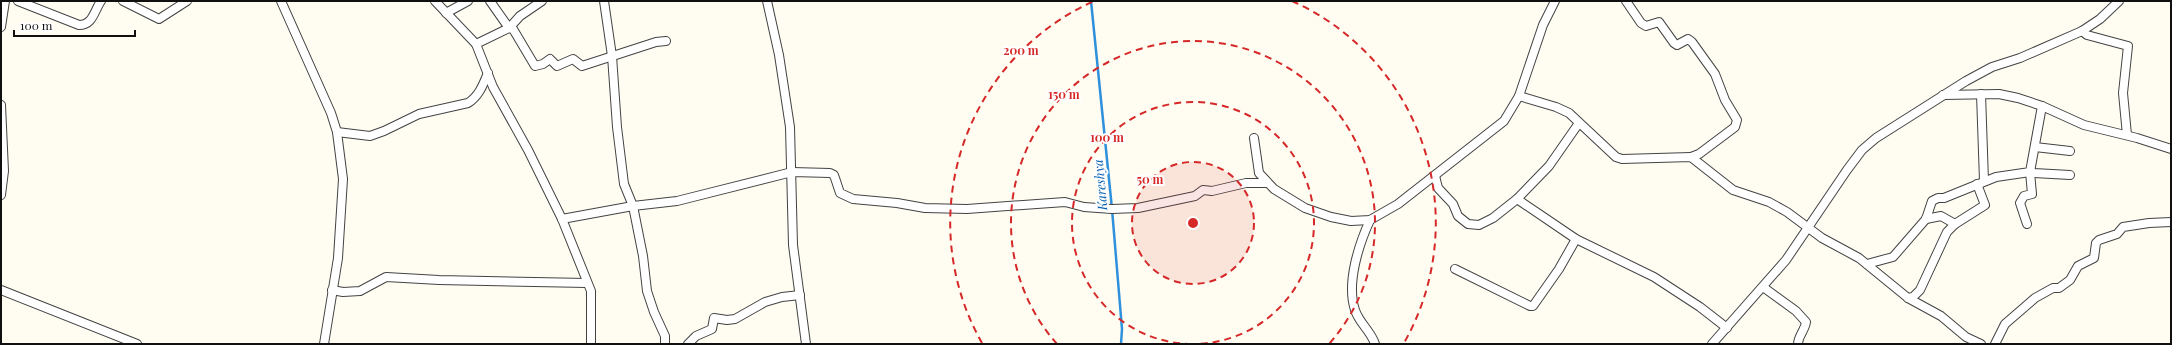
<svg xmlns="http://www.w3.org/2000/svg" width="2172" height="345" font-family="'Playfair Display',serif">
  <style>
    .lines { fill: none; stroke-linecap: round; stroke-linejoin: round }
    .stream { stroke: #2f90dc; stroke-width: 2.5 }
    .minor-casing { stroke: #434343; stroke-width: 10 }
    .minor { stroke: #fff; stroke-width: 8 }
    .ring { fill: none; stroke: #d62828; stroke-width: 2; stroke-dasharray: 7 5 }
    .labels { text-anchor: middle; stroke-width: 4; stroke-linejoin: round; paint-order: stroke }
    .water-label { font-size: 13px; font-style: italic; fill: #0a61b1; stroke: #fff }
    .centre { fill: #d62828; stroke: #fff; stroke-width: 2 }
    .ring-label { font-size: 12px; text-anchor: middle; font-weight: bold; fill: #d62828; stroke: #fff; stroke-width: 4; stroke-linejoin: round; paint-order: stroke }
  </style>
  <rect width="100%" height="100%" fill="#fffdf2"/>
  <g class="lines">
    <!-- stream -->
    <polyline class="stream" points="1091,1 1112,209 1122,329 1121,344"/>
    <!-- minor casing -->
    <g class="minor-casing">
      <g id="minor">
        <path d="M18,1L79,25C93,25 94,11 101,1"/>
        <polyline points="123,1 159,19 187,1"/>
        <polyline points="281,1 331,113 337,132 343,179 338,258 324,344"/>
        <polyline points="435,1 476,44 493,87 528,150 562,219 591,291 591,344"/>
        <polyline points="490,1 509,28 513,29 535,66 543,64 550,59 557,66 573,59 582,66 656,42 666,41"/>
        <polyline points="604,1 612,56 617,127 624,184 633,206 643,256 647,291 654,312 665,336 665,344"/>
        <polyline points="767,1 779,55 790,127 793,245 806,344"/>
        <polyline points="1626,1 1641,23 1646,26 1659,22 1674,43 1677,45 1688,39 1692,42 1715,74 1725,100 1737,120 1735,127 1699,154 1691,157"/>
        <polyline points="446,13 468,1"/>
        <polyline points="1,27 5,1"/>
        <polyline points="2082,31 2087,35 2128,46 2123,93 2127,135"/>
        <polyline points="476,44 509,28 520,16 542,1"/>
        <polyline points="1981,94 1984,181"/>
        <polyline points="1943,95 1999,94 2018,98 2042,106 2084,125 2137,138 2171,149"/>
        <polyline points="1519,96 1556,107 1569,113 1616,157 1622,159 1691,157 1733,190 1769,202 1787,212 1822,238 1859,258 1908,298 1941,316 1966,337 1981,344"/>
        <polyline points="1,105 4,171 1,195"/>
        <path d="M337,132L370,136L384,131L419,114L468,103C479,96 483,85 488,73"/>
        <polyline points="1254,138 1259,173 1274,189 1305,208 1331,217 1351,221 1370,220 1398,204 1504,121 1519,96 1543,25 1555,1"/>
        <polyline points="2035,147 2070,151"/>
        <polyline points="2031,171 2034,173 2070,175"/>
        <polyline points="1435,176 1438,188 1453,204 1458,216 1468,224 1479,225 1493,218 1517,199 1549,166 1579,123"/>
        <polyline points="1517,199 1576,239 1654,277 1700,307 1727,328"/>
        <polyline points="562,219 633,206 677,201 792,172 830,173 834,175 840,193 853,199 897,203 925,208 967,209 1065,202 1084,207 1112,209 1138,208 1195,196 1203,190 1212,191 1246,183 1267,183"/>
        <polyline points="1926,219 1941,216 1955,224 1985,205 1977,184"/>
        <path d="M1370,220C1359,244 1346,283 1355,310C1359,323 1371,331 1375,344"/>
        <polyline points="2027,224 2020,203 2024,196 2032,194 2030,172"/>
        <polyline points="1867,264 1893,257 1926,219 1932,201 1938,198 1944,198 1996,177 2030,172 2042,106"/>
        <polyline points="1455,269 1530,306 1533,306 1559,269 1576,239"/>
        <path d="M1763,287L1796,311L1806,322C1805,330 1798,336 1798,344"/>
        <polyline points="1,290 137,344"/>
        <polyline points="332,290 343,292 360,291 386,277 439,280 587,283"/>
        <polyline points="1908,298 1913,297 1920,290 1947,232 1955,224"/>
        <polyline points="688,344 696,336 712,329 714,318 727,320 735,319 765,302 782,297 800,295"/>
        <polyline points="1712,344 1786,260 1847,170 1862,150 1876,138 1966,81 1992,67 2020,58 2082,31 2100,19 2119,1"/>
        <polyline points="1995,344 2005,324 2035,298 2053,288 2059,288 2070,280 2078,266 2094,258 2096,243 2099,240 2117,234 2123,227 2149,223 2171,222"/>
      </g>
    </g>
    <!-- minor -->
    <use href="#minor" class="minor"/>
  </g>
  <!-- distance rings -->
  <circle cx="1193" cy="223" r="61" fill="#d62828" fill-opacity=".12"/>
  <g class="ring">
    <circle cx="1193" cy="223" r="61"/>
    <path d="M1192 344A121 121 0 1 1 1194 344"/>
    <path d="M1057 344A182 182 0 1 1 1329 344"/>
    <path d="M982 343A243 243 0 0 1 1094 1M1292 1A243 243 0 0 1 1404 343"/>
  </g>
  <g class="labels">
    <!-- water labels -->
    <g class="water-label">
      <text transform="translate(1100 185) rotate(-95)" y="5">Kareshya</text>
    </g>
  </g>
  <circle cx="1193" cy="223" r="6" class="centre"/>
  <g class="ring-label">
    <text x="1021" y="55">200 m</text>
    <text x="1064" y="99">150 m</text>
    <text x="1107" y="142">100 m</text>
    <text x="1150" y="184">50 m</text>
  </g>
  <!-- border -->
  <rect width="2172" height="345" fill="none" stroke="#101010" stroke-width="4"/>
  <!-- scale -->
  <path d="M14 30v6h121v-6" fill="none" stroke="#101010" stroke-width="2"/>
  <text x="20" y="30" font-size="12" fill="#101010" stroke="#ffffff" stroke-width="3" paint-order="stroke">100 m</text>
</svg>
